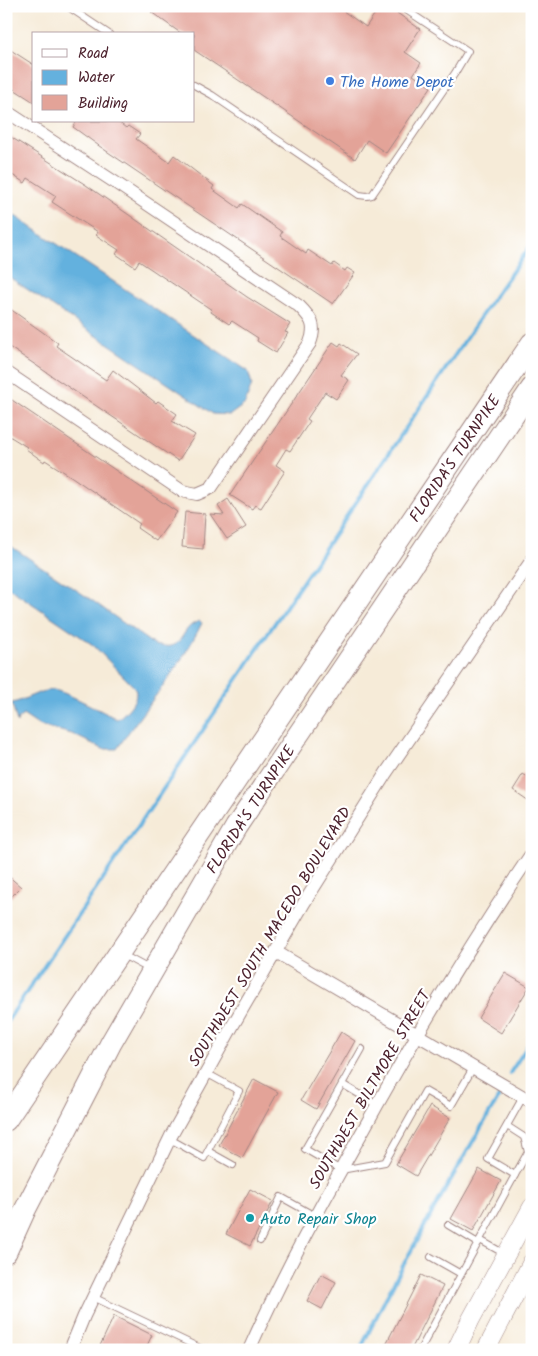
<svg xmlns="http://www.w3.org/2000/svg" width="538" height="1356" font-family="Kalam,sans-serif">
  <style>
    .water { fill: #64b1de; stroke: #576884 }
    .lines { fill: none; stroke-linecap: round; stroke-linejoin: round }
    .stream { stroke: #64b1de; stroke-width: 4 }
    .building { fill: #e3a398 }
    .lane-casing { stroke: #a08582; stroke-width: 8 }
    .street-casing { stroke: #a08582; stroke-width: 14 }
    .secondary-casing { stroke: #a08582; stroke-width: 19 }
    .highway-casing { stroke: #a08582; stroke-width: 23 }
    .lane { stroke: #fff; stroke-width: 6 }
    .street { stroke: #fff; stroke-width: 12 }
    .secondary { stroke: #fff; stroke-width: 18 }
    .highway { stroke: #fff; stroke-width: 21 }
    .shop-dot { fill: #3f7fe0; stroke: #fff; stroke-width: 2 }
    .culture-dot { fill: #0f9aa8; stroke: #fff; stroke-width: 2 }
    .labels { text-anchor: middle; stroke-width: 4.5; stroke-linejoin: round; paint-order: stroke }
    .shop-label { font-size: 16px; fill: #366cbe; stroke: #fff; text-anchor: start }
    .street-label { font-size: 16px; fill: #4a1f2b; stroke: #fff }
    .culture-label { font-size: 16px; fill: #0d838f; stroke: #fff; text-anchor: start }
  </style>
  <rect width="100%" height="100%" fill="#fff"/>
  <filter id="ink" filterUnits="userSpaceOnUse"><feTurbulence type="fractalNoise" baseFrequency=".02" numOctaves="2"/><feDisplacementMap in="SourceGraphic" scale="10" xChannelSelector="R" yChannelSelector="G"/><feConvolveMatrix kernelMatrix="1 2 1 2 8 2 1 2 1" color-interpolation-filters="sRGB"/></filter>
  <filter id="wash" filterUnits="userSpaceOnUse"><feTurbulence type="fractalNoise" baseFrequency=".0096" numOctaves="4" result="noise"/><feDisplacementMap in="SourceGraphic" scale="20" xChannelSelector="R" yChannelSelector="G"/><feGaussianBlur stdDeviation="1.12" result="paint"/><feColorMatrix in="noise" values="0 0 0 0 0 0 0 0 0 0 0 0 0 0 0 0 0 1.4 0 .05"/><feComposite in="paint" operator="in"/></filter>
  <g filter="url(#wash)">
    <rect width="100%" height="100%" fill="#f6ebd8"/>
    <!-- water -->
    <g class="water">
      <polygon points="6,210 248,371 252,384 245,404 230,415 213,414 6,275"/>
      <path d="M6,543L93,601L154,645C188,653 177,627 200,621L202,623C180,669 145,707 117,749H103L72,734L38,725L23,715L18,719L17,723L12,703C26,700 39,690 53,690C65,691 105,713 117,719C125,714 140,699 135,689C134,686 132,685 130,683L93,645L6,586Z"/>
    </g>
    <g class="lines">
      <!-- stream -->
      <g class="stream">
        <polyline points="6,1023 494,297 532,244"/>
        <polyline points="510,1073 532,1039"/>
        <path d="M360,1350C402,1263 450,1180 499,1097"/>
      </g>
    </g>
    <g id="blocks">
      <!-- building -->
      <g class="building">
        <polygon points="155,6 336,6 366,27 380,6 387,6 420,29 405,52 421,63 413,75 431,87 386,153 367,140 355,159 194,50 194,34 182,34 151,12"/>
        <polygon points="6,47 34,65 34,102 6,84"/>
        <polygon points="77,121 117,121 126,128 128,126 140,134 136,139 169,162 174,155 214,186 212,189 239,208 242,204 282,232 280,236 306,254 308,250 332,266 334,263 345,271 347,268 355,273 333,304 102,148 73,127"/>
        <polygon points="6,134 86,185 247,297 290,324 285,332 288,333 276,353 257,341 258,338 232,321 229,324 211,312 212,310 139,261 135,267 116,254 119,250 96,235 98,232 52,202 56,196 28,178 25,183 6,171"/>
        <polygon points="6,306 58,343 56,346 106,380 113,370 156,403 158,401 177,414 172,421 195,435 178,461 6,345"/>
        <polygon points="333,342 339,346 341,343 357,354 341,375 349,380 336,399 325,392 307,419 310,421 290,451 286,449 276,465 285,471 261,508 255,505 252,509 230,495"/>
        <polygon points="6,396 177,512 156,541 137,528 140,524 72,477 45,460 44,462 26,449 27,447 6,434"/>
        <polygon points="228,499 246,527 227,539 210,514 224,515 218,506"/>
        <polygon points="185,512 205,514 203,549 182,547"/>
        <polygon points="523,774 532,780 532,803 513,790"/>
        <polygon points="6,874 21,887 6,902"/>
        <polygon points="505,973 529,987 501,1033 478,1018"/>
        <polygon points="341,1032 355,1041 316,1109 301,1100"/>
        <polygon points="254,1079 278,1092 242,1158 219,1145"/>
        <polygon points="430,1106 450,1118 416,1176 396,1164"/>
        <polygon points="479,1169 501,1181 473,1231 451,1219"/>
        <polygon points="250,1189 273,1201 250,1246 226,1234"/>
        <polygon points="321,1274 336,1282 322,1309 307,1301"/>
        <polygon points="421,1275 443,1286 411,1350 383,1350"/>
        <polygon points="114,1316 152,1335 145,1350 98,1350"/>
      </g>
    </g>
  </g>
  <g filter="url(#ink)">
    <use href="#blocks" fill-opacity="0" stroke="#a08582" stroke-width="1"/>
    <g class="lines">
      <!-- lane casing -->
      <g class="lane-casing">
        <g id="lane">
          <polyline points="67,6 109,34"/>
          <polyline points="194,85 212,95 359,195 367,196 372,195 455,73 468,51 400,6"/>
          <polyline points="123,955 149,969"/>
          <polyline points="362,1049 305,1149 341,1170 385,1162 425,1091 451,1106 473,1068"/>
          <polyline points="342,1084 377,1105"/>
          <polyline points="507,1126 524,1137 528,1152 515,1175"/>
          <polyline points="170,1139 204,1158 239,1091 206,1073"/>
          <polyline points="208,1151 233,1165"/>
          <polyline points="448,1225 478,1243"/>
          <polyline points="480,1240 505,1254"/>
          <polyline points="260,1241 281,1197 315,1216"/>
          <polyline points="431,1257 461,1274"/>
          <polyline points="93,1297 204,1350"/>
          <polyline points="420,1350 515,1175 488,1159 523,1097"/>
        </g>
      </g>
      <!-- street casing -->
      <g class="street-casing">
        <g id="street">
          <path d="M6,111L116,183L299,306C311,318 317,325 310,343L211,488L197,494L182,491L6,372"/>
          <polyline points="276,952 532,1102"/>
          <polyline points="70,1350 84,1316 171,1136 233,1025 304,903 386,773 532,560"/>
          <path d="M249,1350C282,1276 321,1205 361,1134C414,1038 470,944 532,853"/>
        </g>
      </g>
      <!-- secondary casing -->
      <g class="secondary-casing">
        <g id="secondary">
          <polyline points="456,1350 470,1321 532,1207"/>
          <polyline points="486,1350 532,1262"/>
        </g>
      </g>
      <!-- highway casing -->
      <g class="highway-casing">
        <g id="highway">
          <polyline points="6,1120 532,343"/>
          <polyline points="6,1252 25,1210 111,1043 236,827 532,388"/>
        </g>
      </g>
      <!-- lane -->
      <use href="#lane" class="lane"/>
      <!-- street -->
      <use href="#street" class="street"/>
      <!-- secondary -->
      <use href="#secondary" class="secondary"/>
      <!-- highway -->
      <use href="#highway" class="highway"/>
    </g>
  </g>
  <!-- markers -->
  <circle class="shop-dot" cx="330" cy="81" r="5"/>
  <circle class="culture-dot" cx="250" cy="1218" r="5"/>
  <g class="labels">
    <!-- shop labels -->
    <g class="shop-label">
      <text x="340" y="87">The Home Depot</text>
    </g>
    <!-- street labels -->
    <g class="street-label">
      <text transform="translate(454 458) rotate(-56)" y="6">FLORIDA'S TURNPIKE</text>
      <text transform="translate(250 809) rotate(-57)" y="6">FLORIDA'S TURNPIKE</text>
      <text transform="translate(269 936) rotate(-59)" y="6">SOUTHWEST SOUTH MACEDO BOULEVARD</text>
      <text transform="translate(369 1089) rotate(-60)" y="6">SOUTHWEST BILTMORE STREET</text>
    </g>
    <!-- culture labels -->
    <g class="culture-label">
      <text x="260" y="1224">Auto Repair Shop</text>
    </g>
  </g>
  <!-- margin -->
  <rect width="538" height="1356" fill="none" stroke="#fff" stroke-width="25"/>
  <!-- legend -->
  <rect x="32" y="32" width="162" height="90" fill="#ffffff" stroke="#b7a5aa"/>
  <rect x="42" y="49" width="25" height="8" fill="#ffffff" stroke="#b7a5aa"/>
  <text x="78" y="58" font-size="15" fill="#4a1f2b">Road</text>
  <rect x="42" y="70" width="25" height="15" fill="#64b1de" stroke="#b7a5aa"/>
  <text x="78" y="82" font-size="15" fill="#4a1f2b">Water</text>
  <rect x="42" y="95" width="25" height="15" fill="#e3a398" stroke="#b7a5aa"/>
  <text x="78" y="108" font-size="15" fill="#4a1f2b">Building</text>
</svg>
